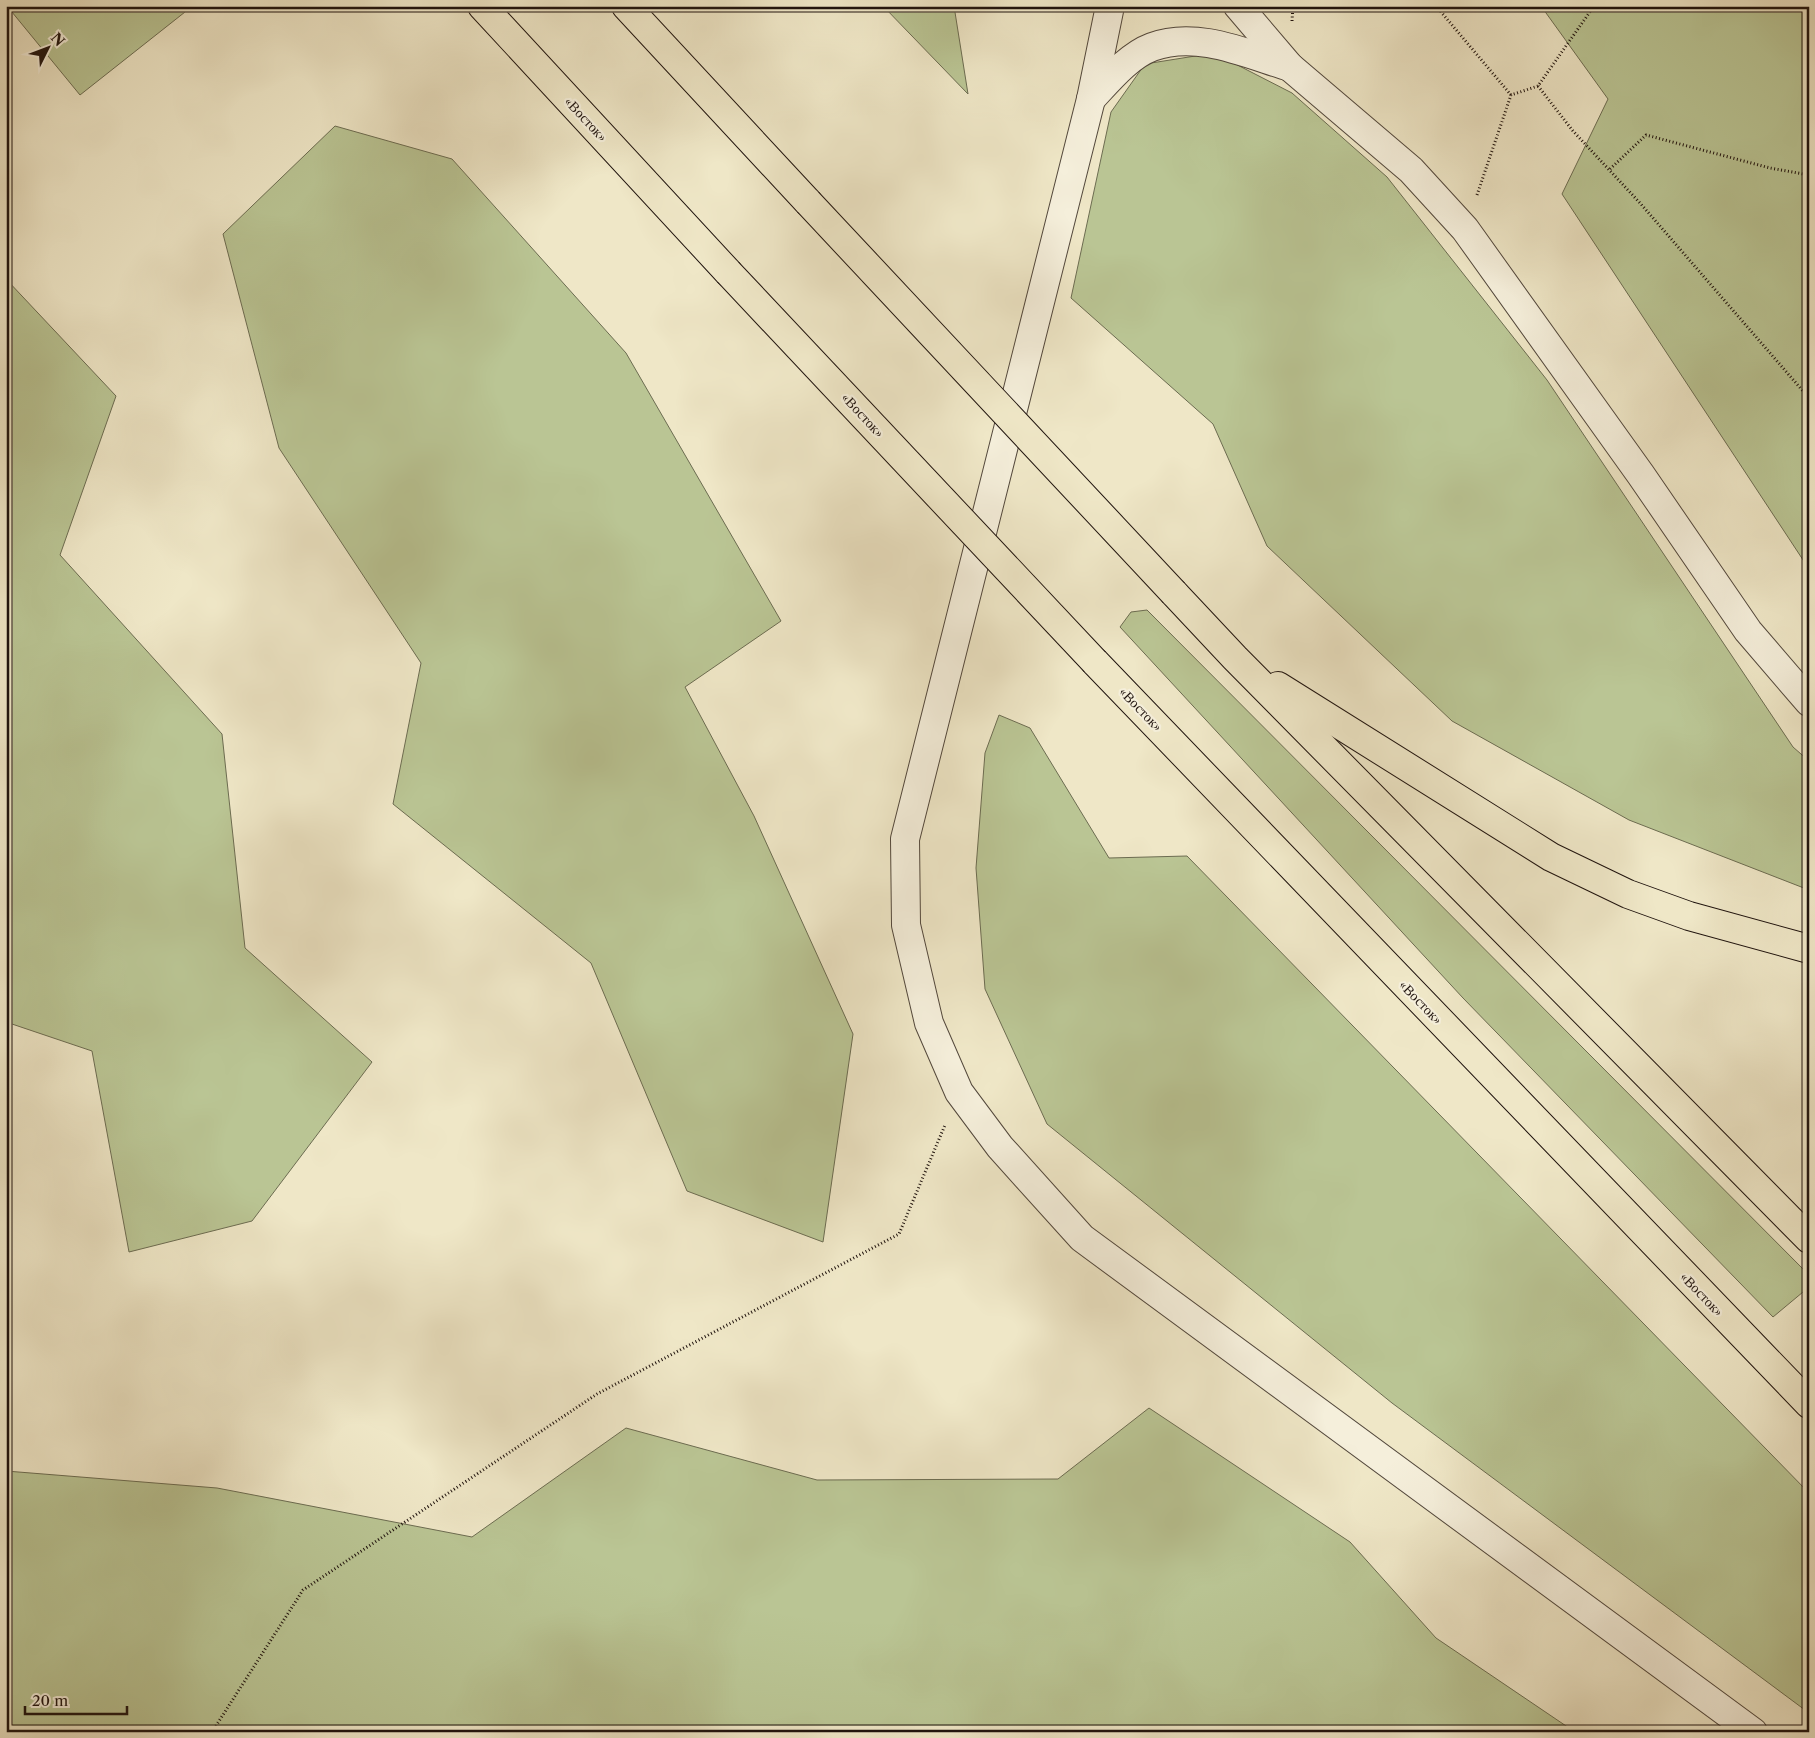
<svg xmlns="http://www.w3.org/2000/svg" width="1815" height="1738" font-family="'Libre Caslon Text',serif">
  <style>
    .green { fill: #bac594; stroke: #6c6c51 }
    .lines { fill: none; stroke-linecap: round; stroke-linejoin: round }
    .tertiary-casing { stroke: #53483c; stroke-width: 30 }
    .primary-casing { stroke: #1f130e; stroke-width: 30 }
    .path { stroke: #1f130e; stroke-width: 3; stroke-dasharray: 1 2.5; stroke-linecap: butt }
    .tertiary { stroke: #f5efdb; stroke-width: 28 }
    .primary { stroke: #efe7c7; stroke-width: 28 }
    .primary-bridge-casing { stroke: #1f130e; stroke-width: 30; stroke-linecap: butt }
    .primary-bridge { stroke: #efe7c7; stroke-width: 28 }
    .labels { text-anchor: middle; stroke-width: 4.5; stroke-linejoin: round; paint-order: stroke }
    .street-label { font-size: 14px; fill: #1f130e; stroke: #f5efdb }
  </style>
  <rect width="100%" height="100%" fill="#efe7c7"/>
  <filter id="stains"><feTurbulence type="fractalNoise" baseFrequency=".004" numOctaves="4"/><feColorMatrix values="0 0 0 0 .2 0 0 0 0 .09 0 0 0 0 .02 0 0 0 .5 -.17"/></filter>
  <radialGradient id="worn" r=".72"><stop offset=".6" stop-color="#630" stop-opacity="0"/><stop offset="1" stop-color="#630" stop-opacity=".3"/></radialGradient>
  <!-- green -->
  <g class="green">
    <polygon points="7,6 182,6 185,12 80,95"/>
    <polygon points="883,6 954,6 968,94"/>
    <polygon points="1541,6 1809,6 1809,569 1562,194 1608,99"/>
    <polygon points="1214,53 1292,93 1387,177 1547,380 1793,747 1809,761 1809,890 1629,820 1452,721 1267,546 1213,424 1071,298 1111,112 1145,64"/>
    <polygon points="335,126 452,159 626,353 781,621 685,687 754,816 853,1034 823,1242 687,1191 591,963 393,804 421,663 279,448 223,234"/>
    <polygon points="6,279 116,396 60,555 222,734 245,948 372,1062 252,1221 129,1252 92,1051 6,1022"/>
    <polygon points="1147,610 1809,1275 1809,1287 1773,1317 1463,998 1120,627 1131,612"/>
    <polygon points="999,715 1030,728 1109,858 1187,856 1809,1493 1809,1713 1392,1403 1047,1124 985,989 976,868 985,753"/>
    <polygon points="1149,1408 1350,1542 1436,1638 1575,1732 6,1732 6,1471 217,1488 472,1537 626,1428 817,1480 1058,1479"/>
  </g>
  <g class="lines">
    <!-- tertiary casing -->
    <g class="tertiary-casing">
      <g id="tertiary">
        <polyline points="1110,6 1091,99 905,839 906,925 929,1023 959,1092 1000,1147 1082,1238 1753,1732"/>
        <polyline points="1238,6 1290,67 1411,170 1465,229 1641,475 1748,631 1809,702"/>
        <path d="M1091,99C1108,81 1128,56 1152,47C1197,30 1247,54 1290,67"/>
      </g>
    </g>
    <!-- primary casing -->
    <g class="primary-casing">
      <g id="primary">
        <polyline points="482,6 728,272"/>
        <polyline points="626,6 808,202"/>
        <polyline points="1174,593 1235,658 1809,1239"/>
        <polyline points="1095,662 1809,1404"/>
        <polyline points="1278,686 1551,857 1628,894 1689,916 1809,949"/>
      </g>
    </g>
    <!-- path -->
    <g class="path">
      <polyline points="1436,6 1511,95"/>
      <polyline points="1292,21 1293,6"/>
      <polyline points="1538,86 1573,131 1640,203 1809,398"/>
      <polyline points="1610,169 1646,135 1770,168 1809,175"/>
      <polyline points="1477,195 1511,95 1538,86 1594,6"/>
      <polyline points="212,1732 303,1590 597,1394 899,1234 945,1125"/>
    </g>
    <!-- tertiary -->
    <use href="#tertiary" class="tertiary"/>
    <!-- primary -->
    <use href="#primary" class="primary"/>
    <!-- primary-bridge casing -->
    <g class="primary-bridge-casing">
      <g id="primary-bridge">
        <polyline points="808,202 1174,593"/>
        <polyline points="728,272 1095,662"/>
      </g>
    </g>
    <!-- primary-bridge -->
    <use href="#primary-bridge" class="primary-bridge"/>
  </g>
  <g class="labels">
    <!-- street labels -->
    <g class="street-label">
      <text transform="translate(586 119) rotate(47)" y="5">«Восток»</text>
      <text transform="translate(863 415) rotate(47)" y="5">«Восток»</text>
      <text transform="translate(1141 709) rotate(46)" y="5">«Восток»</text>
      <text transform="translate(1421 1002) rotate(46)" y="5">«Восток»</text>
      <text transform="translate(1702 1294) rotate(46)" y="5">«Восток»</text>
    </g>
  </g>
  <!-- margin -->
  <rect width="1815" height="1738" fill="none" stroke="#efe7c7" stroke-width="25"/>
  <rect x="8" y="8" width="1800" height="1723" fill="none" stroke="#1f130e" stroke-width="2.5"/>
  <rect x="12" y="12" width="1790" height="1713" fill="none" stroke="#1f130e"/>
  <!-- north arrow -->
  <g transform="translate(48 48) rotate(48)" stroke="#f5efdb" stroke-width="4" paint-order="stroke">
  <path d="M0-4L9 19L0 12L-9 19Z" fill="#1f130e"/>
  <text y="-8" font-size="14" font-weight="bold" text-anchor="middle" fill="#1f130e">N</text>
  </g>
  <!-- scale -->
  <path d="M25 1706v8h102v-8" fill="none" stroke="#1f130e" stroke-width="2.5"/>
  <text x="32" y="1706" font-size="15" fill="#1f130e" stroke="#f5efdb" stroke-width="4" paint-order="stroke">20 m</text>
  <rect width="100%" height="100%" filter="url(#stains)"/>
  <rect width="100%" height="100%" fill="url(#worn)"/>
</svg>
